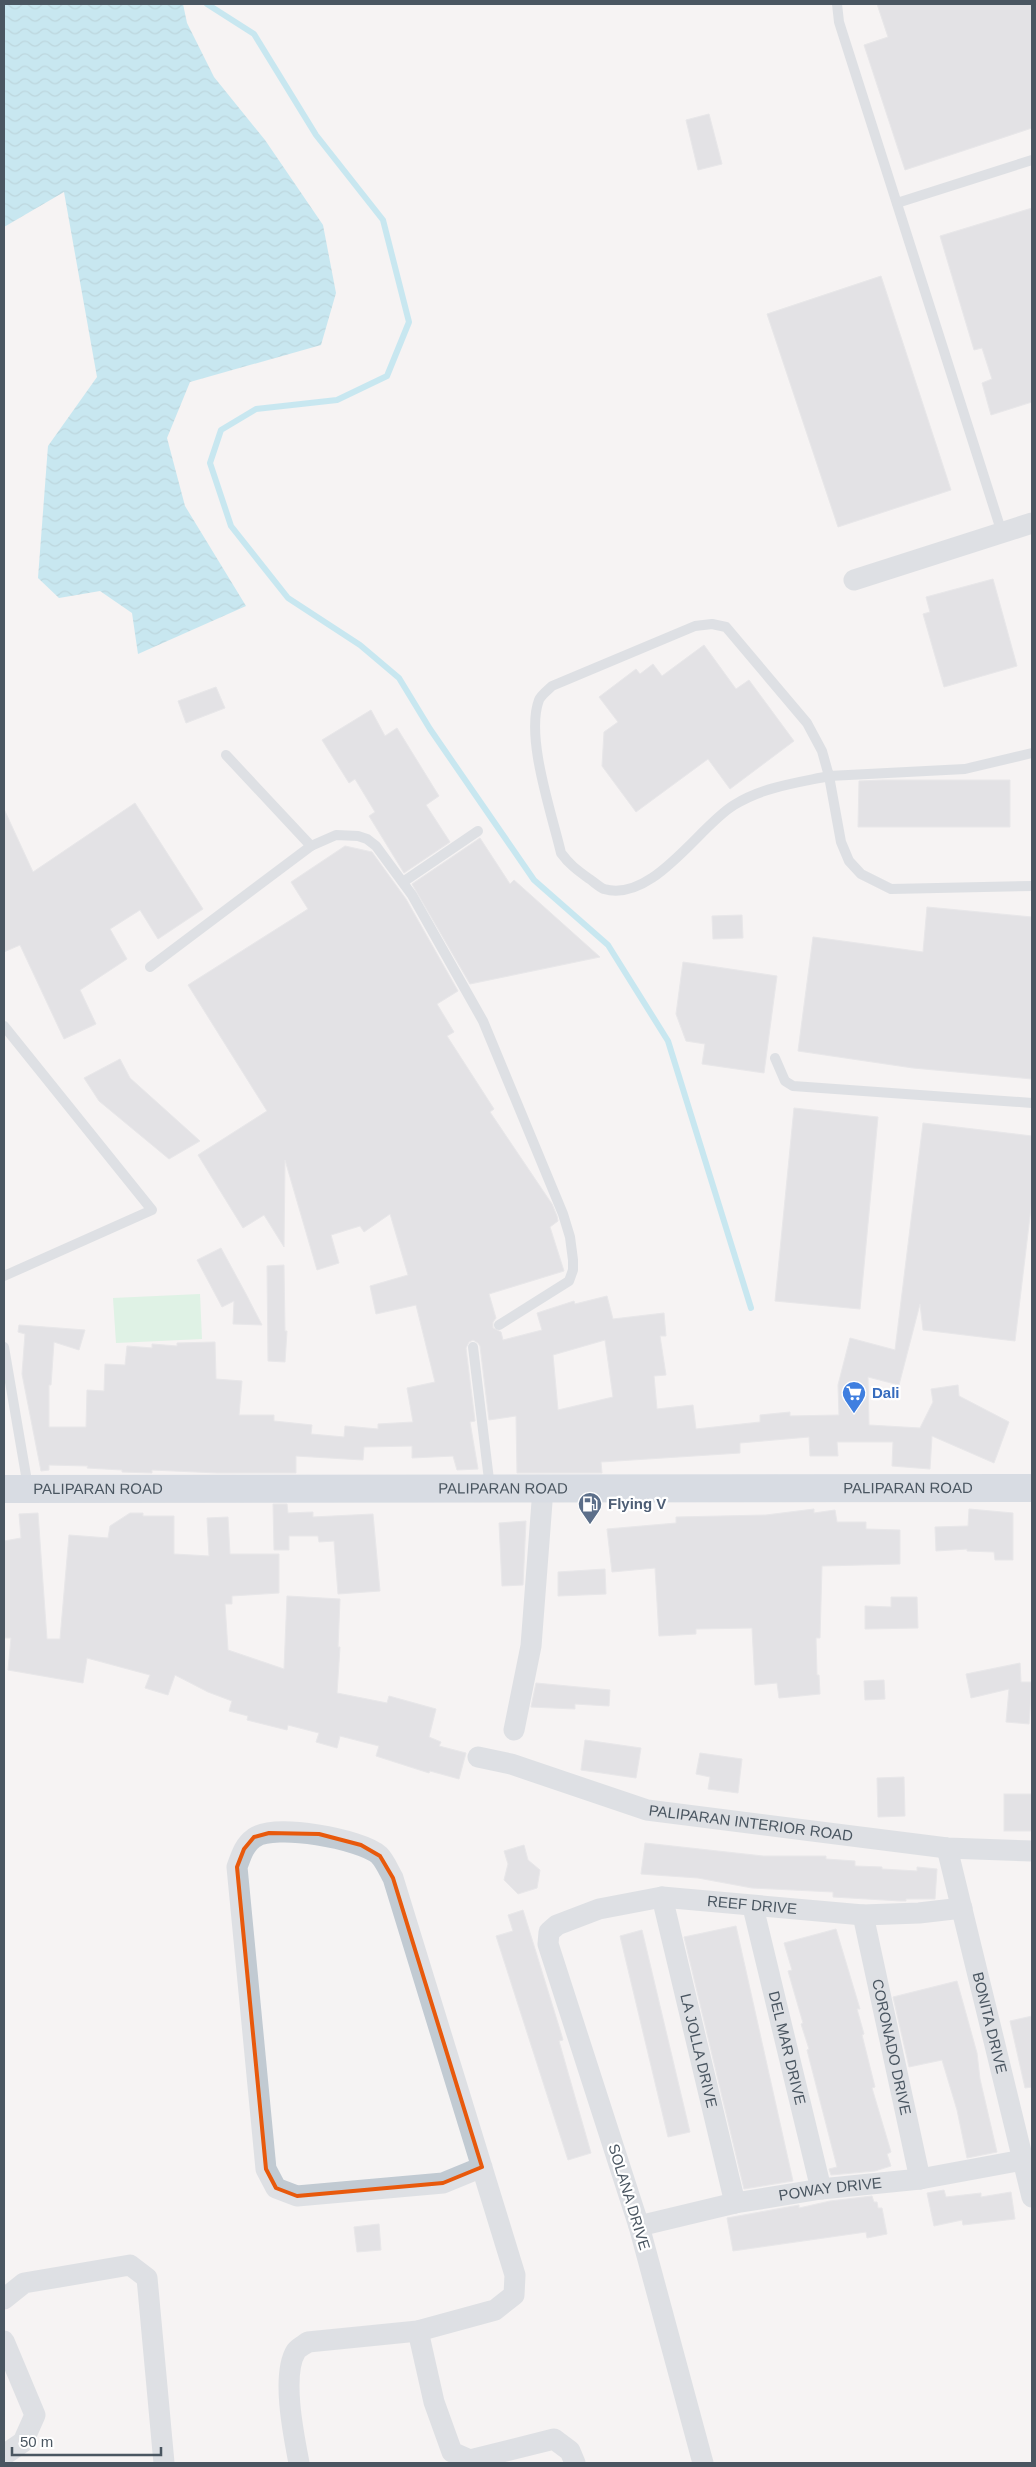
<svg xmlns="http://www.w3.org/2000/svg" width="1036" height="2467" font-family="Helvetica,sans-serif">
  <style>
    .pitch { fill: #c3f1d5 }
    .water { fill: url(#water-waves) }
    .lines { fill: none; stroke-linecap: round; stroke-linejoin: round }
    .stream { stroke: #90daee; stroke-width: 6 }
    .building { fill: #cdcfd5; stroke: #d7d9de; fill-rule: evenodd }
    .lane { stroke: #c1cad2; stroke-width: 10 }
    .street { stroke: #c1cad2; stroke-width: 21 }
    .primary { stroke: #b3c2d1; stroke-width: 28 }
    .marked { fill: none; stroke: #e8590c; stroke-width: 4; stroke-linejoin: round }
    .labels { text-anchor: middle; stroke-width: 4.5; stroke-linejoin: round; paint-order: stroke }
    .shop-label { font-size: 15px; font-weight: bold; fill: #366cbe; stroke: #fff; text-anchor: start }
    .street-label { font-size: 15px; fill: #4a5661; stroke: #fff }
    .service-label { font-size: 15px; font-weight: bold; fill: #4e5e75; stroke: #fff; text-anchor: start }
  </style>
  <defs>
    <pattern id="water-waves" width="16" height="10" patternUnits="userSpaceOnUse" patternTransform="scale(1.25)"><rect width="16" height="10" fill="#90daee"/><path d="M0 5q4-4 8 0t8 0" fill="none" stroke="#78b4c4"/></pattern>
  </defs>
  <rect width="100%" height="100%" fill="#f5f3f3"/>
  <!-- pitch -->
  <polygon class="pitch" points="200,1294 202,1339 116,1343 113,1298"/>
  <!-- water -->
  <polygon class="water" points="4,4 183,4 187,23 214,77 265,140 323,225 336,293 321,345 190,382 167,438 185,506 246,606 138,654 132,613 100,591 59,598 38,578 48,446 97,377 64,192 4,227"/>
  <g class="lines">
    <!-- stream -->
    <polyline class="stream" points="207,4 254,34 316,135 383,220 409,322 387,376 337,400 256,409 221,430 210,463 231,526 288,598 360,645 399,678 430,729 534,880 608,945 668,1041 751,1308"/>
  </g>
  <!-- building -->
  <g class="building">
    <polygon points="877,4 1032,4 1032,128 905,170 864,45 888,37"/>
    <polygon points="709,114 722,164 698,170 686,120"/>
    <polygon points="1032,208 1032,402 991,415 982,383 992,379 982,348 974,350 940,236"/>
    <polygon points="881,276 951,490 838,527 767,314"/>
    <polygon points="993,579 1017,666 944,687 923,614 930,612 926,597"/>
    <polygon points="704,645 736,689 749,680 794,741 730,789 708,759 636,812 602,766 604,732 618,722 599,697 636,669 640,674 653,664 662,676"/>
    <polygon points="216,687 225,708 186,723 178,701"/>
    <polygon points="371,710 385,736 397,728 439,796 426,805 450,842 404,873 369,816 375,812 355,779 349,783 322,740"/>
    <polygon points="884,780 1010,780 1010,827 858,827 859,781"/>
    <polygon points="135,803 203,909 158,939 140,910 110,929 127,959 80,990 96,1024 64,1039 20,945 4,952 4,809 33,872"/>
    <polygon points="480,838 510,884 514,880 600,957 470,984 412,884"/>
    <path d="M345,846L372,852L406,899L458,991L437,1004L454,1032L447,1036L494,1109L490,1112L552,1204L557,1216L558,1221L550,1227L564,1271L489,1294L496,1318L493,1322V1328L501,1332L503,1340L542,1330L537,1313L574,1301L575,1304L607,1296L613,1319L664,1313L666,1336H660L666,1375L654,1376L657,1409L693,1405L696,1429L760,1422V1415L790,1412V1416L839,1415L838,1385L850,1338L895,1350L923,1123L1032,1136V1200L1015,1341L923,1330L920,1304L899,1385L868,1377L869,1425L920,1428L933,1402L931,1389L958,1385L959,1396L1009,1422L994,1463L932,1436L930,1469L892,1466L893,1442H837L838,1456H810L809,1437L740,1443V1453L601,1462L602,1473H517L516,1416L489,1420L480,1346L478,1343L473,1340L469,1342L466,1348L475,1421L470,1422L478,1469L457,1470L453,1456L412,1458V1446L364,1447L363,1460L296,1456V1473H218L152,1470V1473L122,1472V1470L87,1468L88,1466L49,1465V1470L41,1471L22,1374L25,1334L18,1332L19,1325L85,1330L79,1350L54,1342L51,1385H49V1427H86L87,1390L104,1391L105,1364L125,1365L127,1346L152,1348V1344L177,1346V1343L215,1342L216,1379L242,1381L239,1415H274V1421L312,1425L311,1434L344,1437L345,1426L378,1429V1424L413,1422L407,1388L435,1382L416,1305L376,1314L370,1286L408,1275L390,1214L364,1232L360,1226L331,1235L339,1263L317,1270L285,1160L284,1247L264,1215L243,1228L198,1155L267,1111L188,985L308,909L291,882ZM605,1340L613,1397L558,1410L553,1355Z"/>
    <polygon points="927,907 1032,917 1032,1079 913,1068 798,1051 813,937 923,952"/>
    <polygon points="742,915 743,938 713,939 712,916"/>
    <polygon points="683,962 777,976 764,1073 702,1064 705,1044 686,1041 676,1014"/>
    <polygon points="120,1059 130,1078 200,1141 169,1159 99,1101 84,1078"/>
    <polygon points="794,1108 878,1117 860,1309 775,1301"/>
    <polygon points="221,1248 246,1294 262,1325 233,1324 234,1301 222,1307 197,1260"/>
    <polygon points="284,1265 285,1331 287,1331 285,1362 268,1361 267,1266"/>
    <polygon points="273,1504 287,1504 288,1513 313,1512 313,1517 373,1514 380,1591 338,1594 334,1541 319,1542 318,1536 289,1536 289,1550 274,1550"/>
    <polygon points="814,1509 814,1513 835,1510 837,1522 866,1522 866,1529 900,1530 900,1564 822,1566 820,1638 816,1638 817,1675 819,1675 820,1694 779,1698 777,1683 755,1685 752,1628 696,1629 696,1634 659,1636 655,1568 612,1572 607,1529 676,1523 676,1517 766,1515"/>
    <polygon points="969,1509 1013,1513 1013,1560 995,1560 994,1552 967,1551 967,1549 936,1551 935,1527 968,1526"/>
    <polygon points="38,1513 47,1639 60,1639 69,1535 108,1538 110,1526 130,1513 143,1513 143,1516 174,1516 174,1554 209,1556 207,1518 228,1517 230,1554 279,1554 279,1593 232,1596 232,1604 225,1604 228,1650 284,1669 287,1596 340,1599 338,1647 340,1647 337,1693 387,1703 389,1696 436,1709 429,1737 441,1742 439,1746 466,1753 459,1779 430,1771 429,1773 376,1756 379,1746 340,1736 337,1748 316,1742 319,1733 288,1725 287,1730 247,1720 248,1716 229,1711 232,1701 208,1692 175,1675 168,1695 145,1688 150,1675 87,1658 83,1683 8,1670 11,1638 4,1638 4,1541 21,1538 19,1514"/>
    <polygon points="526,1521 523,1585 502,1586 499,1523"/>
    <polygon points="605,1569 606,1594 558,1596 558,1572"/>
    <polygon points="891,1597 917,1597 918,1628 865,1629 865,1606 891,1607"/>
    <polygon points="1020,1663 1021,1682 1032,1682 1029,1724 1006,1722 1009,1689 971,1698 966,1674"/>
    <polygon points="884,1680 885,1699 865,1700 864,1681"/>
    <polygon points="536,1683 610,1690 609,1706 575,1704 575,1709 531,1707"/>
    <polygon points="585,1740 641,1748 636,1778 581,1770"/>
    <polygon points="700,1753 742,1759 738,1793 708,1789 710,1777 696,1774"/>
    <polygon points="904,1777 905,1816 878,1817 877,1778"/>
    <rect x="1004" y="1794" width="28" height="37"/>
    <polygon points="645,1843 763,1856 826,1856 826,1859 855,1861 855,1866 882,1867 882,1869 917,1871 917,1867 937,1869 935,1899 906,1899 906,1901 901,1901 833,1897 833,1892 752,1888 698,1878 641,1874"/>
    <polygon points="524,1845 528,1860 540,1870 537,1888 518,1894 504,1880 508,1864 504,1851"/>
    <polygon points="523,1910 561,2033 563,2040 559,2041 591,2153 568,2160 496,1936 513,1931 508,1915"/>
    <polygon points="736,1926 793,2181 744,2189 684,1937"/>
    <polygon points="836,1929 860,2009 857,2009 864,2034 862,2035 875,2087 872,2088 891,2152 887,2154 891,2166 875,2171 831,2175 829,2169 837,2167 807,2050 809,2049 801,2024 803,2023 788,1971 792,1970 784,1943"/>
    <polygon points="642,1930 690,2132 668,2137 620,1936"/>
    <polygon points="957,1981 977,2053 980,2079 997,2152 967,2158 957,2110 942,2060 909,2067 893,1997"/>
    <polygon points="1032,2016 1032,2087 1025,2088 1010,2021"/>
    <polygon points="944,2190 946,2197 981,2193 981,2197 1011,2192 1015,2219 963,2225 962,2220 934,2226 927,2193"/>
    <polygon points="872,2196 874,2202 877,2202 878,2208 882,2208 887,2234 867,2238 866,2232 733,2251 727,2218 799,2205 799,2208 830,2201"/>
    <polygon points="379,2224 381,2250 357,2252 354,2227"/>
  </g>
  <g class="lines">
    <!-- lane -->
    <g class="lane">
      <polyline points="837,4 839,22 1002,533"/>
      <polyline points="897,203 1032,160"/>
      <path d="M1032,753L965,769L829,776L822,751L807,723L726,627L712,624L695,626L552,686C548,690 541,695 539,700C525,737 552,814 561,853C569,864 577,870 588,878C593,881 599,887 604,889C653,903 699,826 734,805C763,787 796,783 829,776L841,842L849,861L861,874L891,889L1032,886"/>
      <polyline points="226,755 311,846"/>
      <polyline points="403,882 478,831"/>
      <polyline points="150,967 311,846 336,835 358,836 367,839 376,846 412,895 483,1021 563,1214 570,1237 573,1260 573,1270 569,1281 499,1325"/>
      <polyline points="4,1026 152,1210 4,1276"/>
      <polyline points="775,1058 785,1081 793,1086 1032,1103"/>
      <polyline points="4,1347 28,1487"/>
      <polyline points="473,1347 490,1488"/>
    </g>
    <!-- street -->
    <g class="street">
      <polyline points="854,580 1032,523"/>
      <polyline points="514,1730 531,1646 543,1489"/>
      <path id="s1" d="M478,1757L511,1764L647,1810L947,1848L1032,1851"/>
      <path id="s2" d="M947,1848L1032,2197"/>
      <path id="s3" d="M662,1897L735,2203"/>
      <path id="s4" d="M753,1907L821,2189"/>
      <path id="s5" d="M863,1915L920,2179"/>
      <path id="s6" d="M639,2226L735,2203L821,2189L920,2179L1023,2160"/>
      <polyline points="4,2299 24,2283 130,2265 147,2278 164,2463"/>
      <polyline points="418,2331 434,2402 452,2452 470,2460 554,2439 570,2451 575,2463"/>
      <polyline points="4,2341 35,2415 23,2442 4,2455"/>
      <path d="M299,2463C294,2437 281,2375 296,2351C298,2348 304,2345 308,2342L418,2331L495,2310L514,2295L515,2275L393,1878C389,1871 385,1861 379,1855C361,1839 274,1823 254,1838C244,1845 241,1856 237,1867L266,2169L276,2188L297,2196L443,2183L482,2167"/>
      <path id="s7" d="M703,2463L639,2226L548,1944L549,1932L557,1925L599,1909L662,1897L863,1915L919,1913L962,1908"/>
    </g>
    <!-- primary -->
    <path class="primary" id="s8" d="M4,1489L1032,1488"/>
  </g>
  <!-- marked area -->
  <path d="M0 0H1036V2467H0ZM269,1833L319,1834L361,1845L380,1856L393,1878L482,2167L443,2183L297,2196L276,2188L266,2169L237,1867L244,1849L254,1837Z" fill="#f5f3f3" fill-opacity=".55" fill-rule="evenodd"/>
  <path class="marked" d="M269,1833L319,1834L361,1845L380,1856L393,1878L482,2167L443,2183L297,2196L276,2188L266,2169L237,1867L244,1849L254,1837Z"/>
  <!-- icons -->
  <defs>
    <g id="supermarket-pin" transform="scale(1.25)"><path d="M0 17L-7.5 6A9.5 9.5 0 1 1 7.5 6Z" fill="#3f7fe0" stroke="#fff"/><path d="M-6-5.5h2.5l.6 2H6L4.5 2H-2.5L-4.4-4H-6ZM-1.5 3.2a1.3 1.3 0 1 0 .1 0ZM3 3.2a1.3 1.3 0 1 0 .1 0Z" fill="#fff"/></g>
    <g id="fuel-pin" transform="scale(1.25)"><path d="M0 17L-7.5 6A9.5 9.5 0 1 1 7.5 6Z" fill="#5c6f8a" stroke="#fff"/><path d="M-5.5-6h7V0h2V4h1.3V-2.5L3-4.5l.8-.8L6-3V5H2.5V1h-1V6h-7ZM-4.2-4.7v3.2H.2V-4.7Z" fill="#fff"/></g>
  </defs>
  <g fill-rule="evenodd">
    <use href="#supermarket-pin" x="854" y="1393"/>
    <use href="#fuel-pin" x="590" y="1504"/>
  </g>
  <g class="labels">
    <!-- shop labels -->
    <g class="shop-label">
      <text x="872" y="1398">Dali</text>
    </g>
    <!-- street labels -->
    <g class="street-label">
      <text dy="5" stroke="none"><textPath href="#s8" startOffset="904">PALIPARAN ROAD</textPath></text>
      <text dy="5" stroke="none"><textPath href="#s8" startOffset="94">PALIPARAN ROAD</textPath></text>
      <text dy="5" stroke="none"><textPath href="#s8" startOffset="499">PALIPARAN ROAD</textPath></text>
      <text dy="5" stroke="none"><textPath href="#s1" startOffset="282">PALIPARAN INTERIOR ROAD</textPath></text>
      <text dy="5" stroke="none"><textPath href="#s7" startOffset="764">REEF DRIVE</textPath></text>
      <text dy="5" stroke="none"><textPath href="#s2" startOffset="180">BONITA DRIVE</textPath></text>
      <text dy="5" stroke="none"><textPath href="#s5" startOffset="135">CORONADO DRIVE</textPath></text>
      <text dy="5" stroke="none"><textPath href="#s4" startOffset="145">DEL MAR DRIVE</textPath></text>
      <text dy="5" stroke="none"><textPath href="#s3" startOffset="158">LA JOLLA DRIVE</textPath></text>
      <text dy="5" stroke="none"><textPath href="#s6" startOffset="195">POWAY DRIVE</textPath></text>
      <text transform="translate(629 2197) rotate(73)" y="5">SOLANA DRIVE</text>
    </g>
    <!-- service labels -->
    <g class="service-label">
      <text x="608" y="1509">Flying V</text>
    </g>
  </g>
  <!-- border -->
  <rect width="1036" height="2467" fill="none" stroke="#4a5661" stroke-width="10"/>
  <!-- scale -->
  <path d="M12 2447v8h149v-8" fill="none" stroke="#4a5661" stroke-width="2.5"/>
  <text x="20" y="2447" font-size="15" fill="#4a5661" stroke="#ffffff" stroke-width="4" paint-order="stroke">50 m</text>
</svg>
